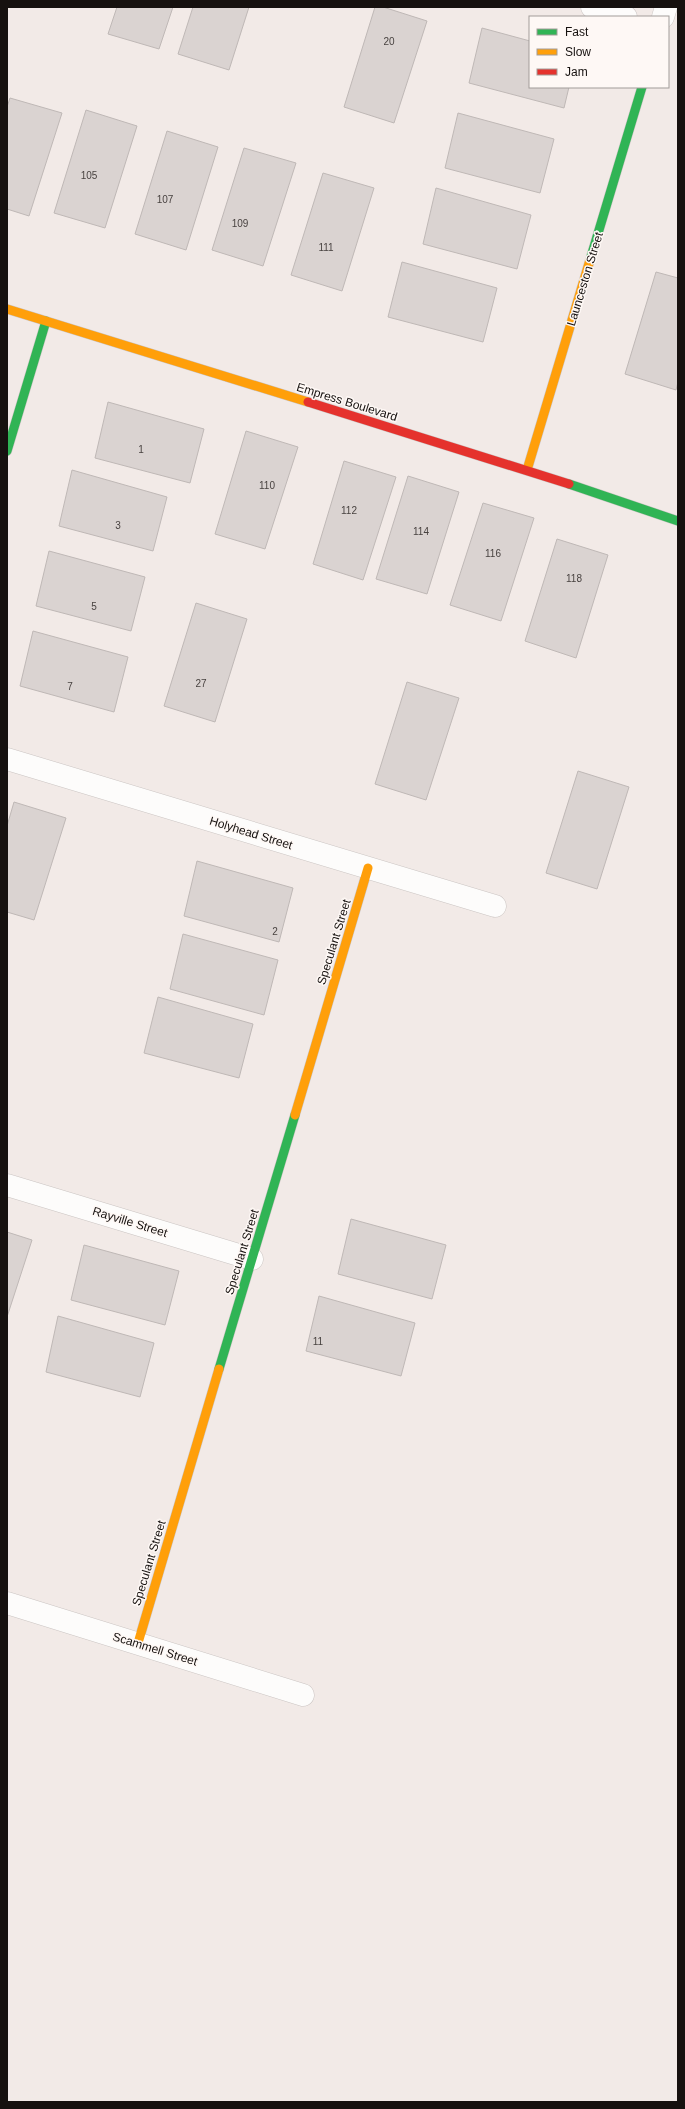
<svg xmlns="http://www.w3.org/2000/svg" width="685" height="2109" font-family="Arial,sans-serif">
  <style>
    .building { fill: #dad3d1; stroke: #bfb8b6 }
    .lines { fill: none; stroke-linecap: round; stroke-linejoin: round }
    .street-casing { stroke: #cbc5c3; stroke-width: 23 }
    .fast-casing { stroke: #cbc5c3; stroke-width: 10 }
    .slow-casing { stroke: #cbc5c3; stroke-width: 10 }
    .jam-casing { stroke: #cbc5c3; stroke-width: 10 }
    .street { stroke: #fdfcfb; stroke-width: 22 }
    .fast { stroke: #30b455; stroke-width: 9 }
    .slow { stroke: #ff9f0a; stroke-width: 9 }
    .jam { stroke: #e5322d; stroke-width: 9 }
    .labels { text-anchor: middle; stroke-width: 3; stroke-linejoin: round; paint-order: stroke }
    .number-label { font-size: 10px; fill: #484240 }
    .street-label { font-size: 12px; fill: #16110f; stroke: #fef8f5 }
  </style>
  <rect width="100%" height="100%" fill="#f2eae7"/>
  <!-- building -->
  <g class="building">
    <polygon points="117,7 173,7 159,49 108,34"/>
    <polygon points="193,7 249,7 229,70 178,54"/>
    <polygon points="375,7 383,7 427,21 394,123 344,107"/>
    <polygon points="482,28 530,41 530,87 569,87 564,108 469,83"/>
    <polygon points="10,98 62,113 29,216 7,209 7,107"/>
    <polygon points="86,110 137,126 105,228 54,213"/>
    <polygon points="458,113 554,139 540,193 445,168"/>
    <polygon points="167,131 218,147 186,250 135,234"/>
    <polygon points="244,148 296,163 263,266 212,250"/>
    <polygon points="323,173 374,188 342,291 291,275"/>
    <polygon points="436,188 531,215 517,269 423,244"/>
    <polygon points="402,262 497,288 483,342 388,317"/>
    <polygon points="656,272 678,278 678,382 676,390 625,374"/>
    <polygon points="108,402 204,429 190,483 95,458"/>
    <polygon points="246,431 298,447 265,549 215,534"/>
    <polygon points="344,461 396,477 363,580 313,564"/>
    <polygon points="72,470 167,497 153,551 59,526"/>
    <polygon points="408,476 459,492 427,594 376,579"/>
    <polygon points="483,503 534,518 501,621 450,605"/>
    <polygon points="557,539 608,555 576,658 525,641"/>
    <polygon points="49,551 145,577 131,631 36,606"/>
    <polygon points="196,603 247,619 215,722 164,706"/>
    <polygon points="33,631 128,657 114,712 20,686"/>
    <polygon points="407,682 459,698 426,800 375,784"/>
    <polygon points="578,771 629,787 597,889 546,873"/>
    <polygon points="14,802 66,818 34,920 7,912 7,826"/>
    <polygon points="197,861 293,888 279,942 184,916"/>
    <polygon points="183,934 278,960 264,1015 170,989"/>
    <polygon points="158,997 253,1024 239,1078 144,1053"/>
    <polygon points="351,1219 446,1245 432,1299 338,1274"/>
    <polygon points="7,1232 32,1240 7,1317"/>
    <polygon points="84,1245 179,1271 165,1325 71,1300"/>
    <polygon points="319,1296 415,1323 401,1376 306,1351"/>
    <polygon points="58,1316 154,1343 140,1397 46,1372"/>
  </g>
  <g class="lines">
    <!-- street casing -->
    <g class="street-casing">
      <g id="street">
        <polyline points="592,7 626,17"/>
        <polyline points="663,17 666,7"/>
        <polyline points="7,759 495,906"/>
        <polyline points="7,1185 252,1259"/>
        <polyline points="7,1603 303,1695"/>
      </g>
    </g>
    <!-- fast casing -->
    <g class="fast-casing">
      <g id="fast">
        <polyline points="590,260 642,87"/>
        <polyline points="7,451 46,321"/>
        <polyline points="569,484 678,521"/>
        <polyline points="219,1369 295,1115"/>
      </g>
    </g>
    <!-- slow casing -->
    <g class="slow-casing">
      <g id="slow">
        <polyline points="7,309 308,402"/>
        <polyline points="527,470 590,260"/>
        <polyline points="295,1115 368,868"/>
        <polyline points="138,1643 219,1369"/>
      </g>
    </g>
    <!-- jam casing -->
    <g class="jam-casing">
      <polyline id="jam" points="308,402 569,484"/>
    </g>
    <!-- street -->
    <use href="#street" class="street"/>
    <!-- fast -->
    <use href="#fast" class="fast"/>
    <!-- slow -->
    <use href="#slow" class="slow"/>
    <!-- jam -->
    <use href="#jam" class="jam"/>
  </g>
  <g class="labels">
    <!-- number labels -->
    <g class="number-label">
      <text x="389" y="45">20</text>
      <text x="89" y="179">105</text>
      <text x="165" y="203">107</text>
      <text x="240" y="227">109</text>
      <text x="326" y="251">111</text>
      <text x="141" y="453">1</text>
      <text x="267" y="489">110</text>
      <text x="349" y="514">112</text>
      <text x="118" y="529">3</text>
      <text x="421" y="535">114</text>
      <text x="493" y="557">116</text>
      <text x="574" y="582">118</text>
      <text x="94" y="610">5</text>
      <text x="201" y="687">27</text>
      <text x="70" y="690">7</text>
      <text x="275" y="935">2</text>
      <text x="318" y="1345">11</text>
    </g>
    <!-- street labels -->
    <g class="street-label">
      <text transform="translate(585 279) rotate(-73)" y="4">Launceston Street</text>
      <text transform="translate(347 402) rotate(17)" y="4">Empress Boulevard</text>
      <text transform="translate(251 833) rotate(17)" y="4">Holyhead Street</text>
      <text transform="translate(334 942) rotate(-73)" y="4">Speculant Street</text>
      <text transform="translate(130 1222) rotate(17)" y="4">Rayville Street</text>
      <text transform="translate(242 1252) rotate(-73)" y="4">Speculant Street</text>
      <text transform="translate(149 1563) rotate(-73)" y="4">Speculant Street</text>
      <text transform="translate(155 1649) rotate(17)" y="4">Scammell Street</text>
    </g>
  </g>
  <!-- border -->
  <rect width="685" height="2109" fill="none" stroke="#16110f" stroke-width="16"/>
  <!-- legend -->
  <rect x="529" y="16" width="140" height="72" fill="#fef8f5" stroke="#a19c99"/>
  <rect x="537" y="29" width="20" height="6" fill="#30b455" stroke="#a19c99"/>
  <text x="565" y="36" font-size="12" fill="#16110f">Fast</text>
  <rect x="537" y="49" width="20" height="6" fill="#ff9f0a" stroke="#a19c99"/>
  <text x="565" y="56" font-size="12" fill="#16110f">Slow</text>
  <rect x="537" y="69" width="20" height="6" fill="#e5322d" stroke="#a19c99"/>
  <text x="565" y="76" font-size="12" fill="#16110f">Jam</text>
</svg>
